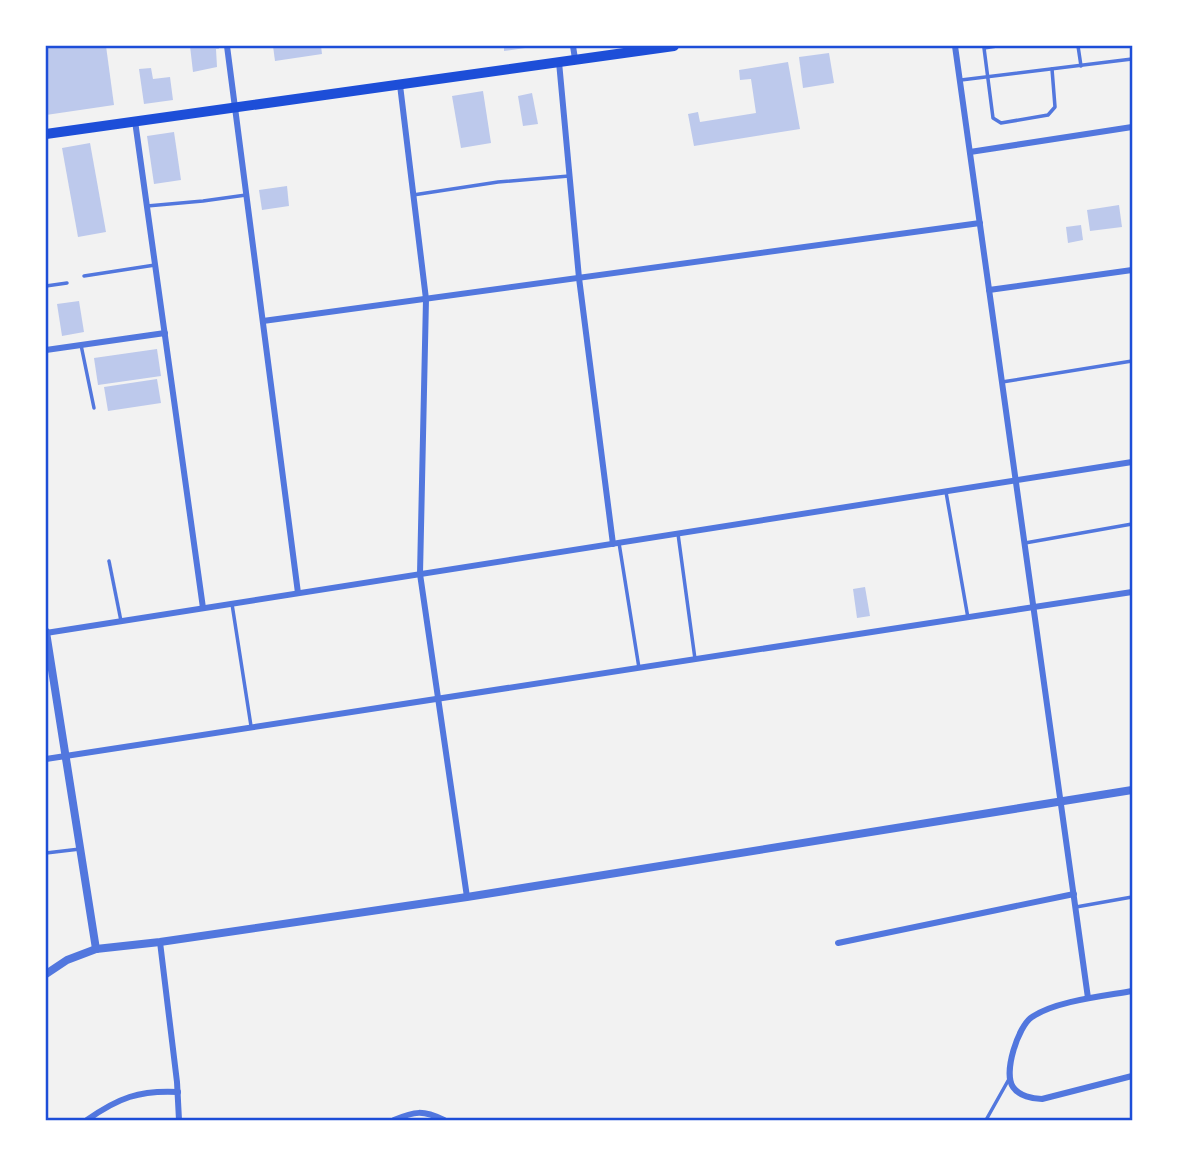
<svg xmlns="http://www.w3.org/2000/svg" width="1178" height="1166" font-family="'Source Sans 3',sans-serif">
  <style>
    .building { fill: #bdc9ec }
    .lines { fill: none; stroke-linecap: round; stroke-linejoin: round }
    .service { stroke: #5277de; stroke-width: 3.5 }
    .minor { stroke: #5277de; stroke-width: 6 }
    .tertiary { stroke: #5277de; stroke-width: 8 }
    .primary { stroke: #1d4ed8; stroke-width: 10 }
    .neatline { fill: none; stroke: #1d4ed8; stroke-width: 2.5 }
  </style>
  <rect width="100%" height="100%" fill="#f2f2f2"/>
  <!-- building -->
  <g class="building">
    <polygon points="46,46 106,46 114,105 46,115"/>
    <polygon points="190,46 218,46 219,49 216,49 217,67 193,72"/>
    <polygon points="273,46 321,46 322,54 275,61"/>
    <polygon points="504,46 532,46 532,47 504,51"/>
    <polygon points="829,53 834,83 803,88 799,57"/>
    <polygon points="788,62 800,129 694,146 688,114 698,112 700,122 756,113 751,79 740,80 739,70"/>
    <polygon points="151,68 153,79 170,77 173,100 144,104 139,69"/>
    <polygon points="483,91 491,143 461,148 452,96"/>
    <polygon points="532,93 538,124 523,126 518,96"/>
    <polygon points="174,132 181,180 154,184 147,136"/>
    <polygon points="90,143 106,232 78,237 62,148"/>
    <polygon points="287,186 289,206 262,210 259,190"/>
    <polygon points="1119,205 1122,227 1090,231 1087,210"/>
    <polygon points="1081,225 1083,240 1068,243 1066,227"/>
    <polygon points="79,301 84,332 62,336 57,304"/>
    <polygon points="157,349 161,376 98,385 94,358"/>
    <polygon points="157,379 161,403 108,411 104,387"/>
    <polygon points="865,587 870,616 857,618 853,589"/>
  </g>
  <g class="lines">
    <!-- service -->
    <g class="service">
      <polyline points="997,46 984,48 993,118 1001,123 1048,115 1055,107 1052,69"/>
      <polyline points="1078,46 1081,66"/>
      <polyline points="961,80 1132,59"/>
      <polyline points="413,195 498,182 569,176"/>
      <polyline points="147,206 203,201 246,195"/>
      <polyline points="84,276 155,265"/>
      <polyline points="46,286 67,283"/>
      <polyline points="81,345 94,408"/>
      <polyline points="1002,382 1132,361"/>
      <polyline points="946,492 968,618"/>
      <polyline points="678,534 695,659"/>
      <polyline points="619,543 639,668"/>
      <polyline points="1025,543 1132,524"/>
      <polyline points="109,561 121,621"/>
      <polyline points="232,604 251,726"/>
      <polyline points="46,853 80,849"/>
      <polyline points="1076,907 1132,897"/>
      <polyline points="986,1120 1009,1079"/>
    </g>
    <!-- minor -->
    <g class="minor">
      <polyline points="227,46 298,593"/>
      <polyline points="573,46 575,59"/>
      <polyline points="955,46 1088,998"/>
      <polyline points="559,62 579,278 613,544"/>
      <polyline points="400,85 426,299 420,574 467,897"/>
      <polyline points="135,121 203,608"/>
      <polyline points="970,152 1132,127"/>
      <polyline points="989,290 1132,270"/>
      <polyline points="263,321 980,223"/>
      <polyline points="46,350 165,333"/>
      <polyline points="46,633 1132,462"/>
      <polyline points="46,759 1132,592"/>
      <polyline points="160,942 177,1082 179,1120"/>
      <polyline points="838,943 1074,894"/>
      <path d="M1132,991C1104,996 1055,1001 1032,1017C1018,1026 1003,1073 1013,1087C1019,1096 1033,1099 1042,1099L1132,1076"/>
      <path d="M87,1120C118,1098 139,1090 178,1092"/>
      <path d="M394,1120C415,1111 423,1110 444,1120"/>
    </g>
    <!-- tertiary -->
    <g class="tertiary">
      <polyline points="46,632 96,949"/>
      <polyline points="46,974 67,960 96,949 160,942 467,897 1132,790"/>
    </g>
    <!-- primary -->
    <polyline class="primary" points="46,134 674,46"/>
  </g>
  <!-- border -->
  <rect width="1178" height="1166" fill="none" stroke="#ffffff" stroke-width="94"/>
  <rect x="47" y="47" width="1084" height="1072" class="neatline"/>
</svg>
